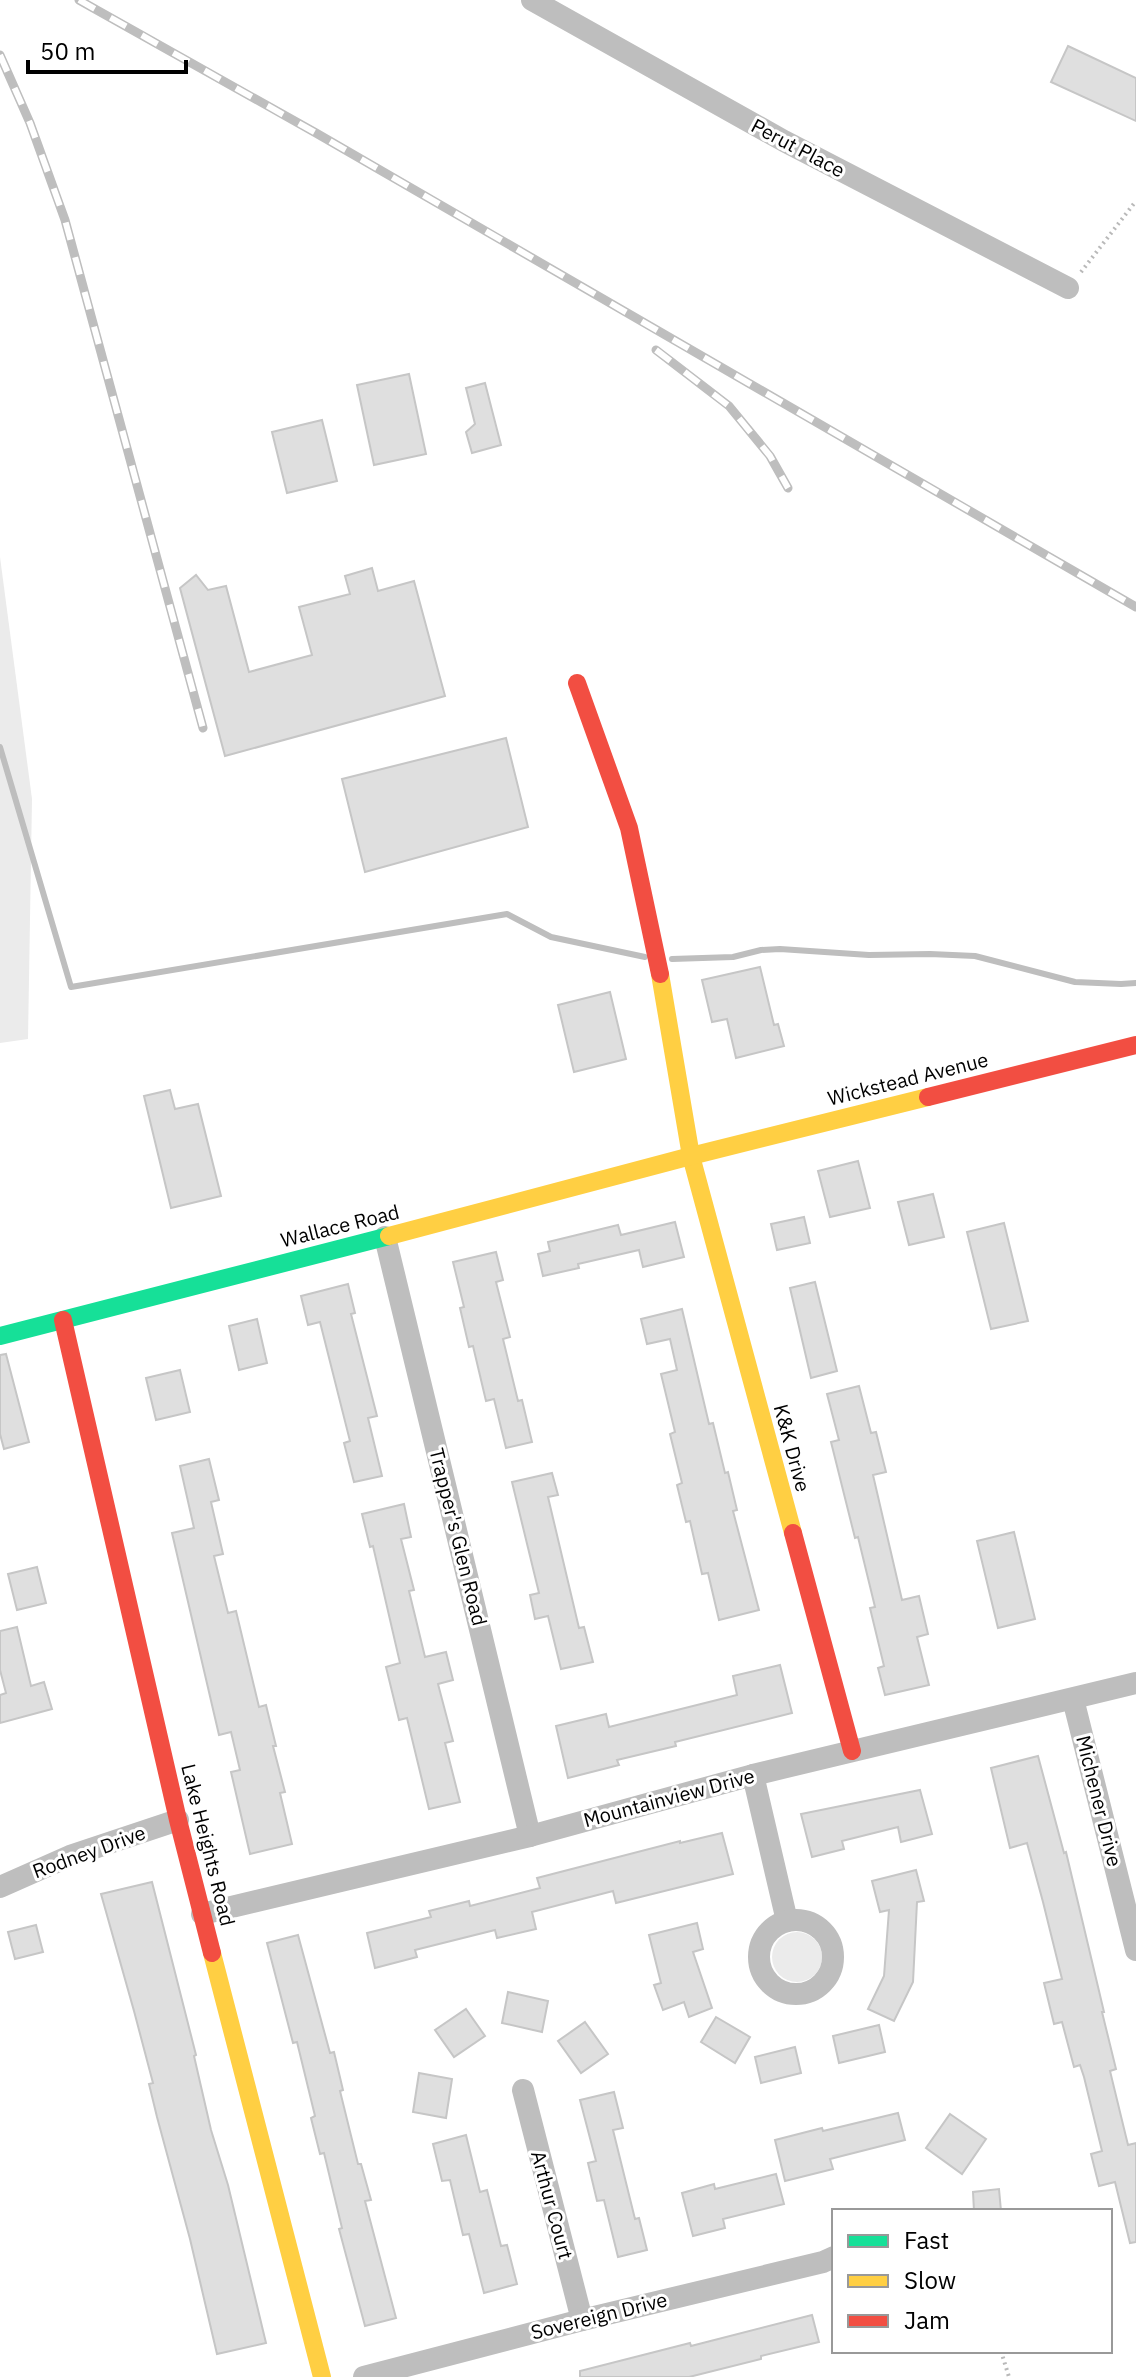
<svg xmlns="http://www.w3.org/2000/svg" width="1136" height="2377" font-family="'IBM Plex Sans',sans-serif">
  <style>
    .green { fill: #ebebeb }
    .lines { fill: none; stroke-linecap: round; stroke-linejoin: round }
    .stream { stroke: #bebebe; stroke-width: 6 }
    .building { fill: #dfdfdf; stroke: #c6c6c6; stroke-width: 2 }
    .path { stroke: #b9b9b9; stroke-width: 4; stroke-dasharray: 2 4; stroke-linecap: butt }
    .street { stroke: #bebebe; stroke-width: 22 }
    .fast { stroke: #16e098; stroke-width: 18 }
    .slow { stroke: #ffcf43; stroke-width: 18 }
    .jam { stroke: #f24e42; stroke-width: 18 }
    .rail-casing { stroke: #bebebe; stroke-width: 9 }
    .rail { stroke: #fff; stroke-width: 6; stroke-dasharray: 18; stroke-linecap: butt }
    .labels { text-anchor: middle; stroke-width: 6; stroke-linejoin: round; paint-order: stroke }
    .street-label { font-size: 20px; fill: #000; stroke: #fff }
  </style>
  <rect width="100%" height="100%" fill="#fff"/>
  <!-- green -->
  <g class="green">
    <polygon points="0,557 32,799 28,1039 0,1043"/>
    <circle cx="797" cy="1957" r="25"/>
  </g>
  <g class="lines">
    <!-- stream -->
    <g class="stream">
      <polyline points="0,747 71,987 507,914 551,937 645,957"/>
      <polyline points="672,959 733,957 761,950 780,949 869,955 930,954 975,956 1075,982 1121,984 1136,983"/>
    </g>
  </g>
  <!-- building -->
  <g class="building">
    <polygon points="1068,46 1136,78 1136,121 1051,82"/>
    <polygon points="409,374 426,454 374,465 357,385"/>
    <polygon points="485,383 501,445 472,453 466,432 475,424 466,388"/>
    <polygon points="322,420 337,481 287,493 272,432"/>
    <polygon points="372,568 378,591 414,581 445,696 225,756 180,588 196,575 208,590 226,586 249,672 312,655 299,607 350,594 345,576"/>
    <polygon points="506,738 528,827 365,872 342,779"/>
    <polygon points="760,967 774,1025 778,1024 784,1046 736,1058 727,1019 712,1022 702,980"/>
    <polygon points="610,992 626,1059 574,1072 558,1005"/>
    <polygon points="170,1090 175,1109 198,1104 221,1196 171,1208 144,1096"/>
    <polygon points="858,1161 870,1208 830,1217 818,1171"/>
    <polygon points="933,1194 944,1237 909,1245 898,1202"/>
    <polygon points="804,1217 810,1243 777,1250 771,1224"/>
    <polygon points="675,1222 684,1257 643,1267 639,1250 578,1264 579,1268 543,1276 538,1254 550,1251 548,1242 618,1225 621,1235"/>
    <polygon points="1004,1223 1028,1321 991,1329 967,1232"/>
    <polygon points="496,1252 503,1280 496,1282 510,1337 503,1339 518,1401 522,1400 532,1442 506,1448 494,1399 486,1401 473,1346 469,1347 460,1308 464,1307 453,1262"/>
    <polygon points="815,1282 837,1371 811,1378 790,1288"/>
    <polygon points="348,1284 355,1313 351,1314 377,1416 368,1418 382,1476 354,1482 344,1443 350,1441 320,1322 308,1325 301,1296"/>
    <polygon points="682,1309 709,1424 713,1423 725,1473 728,1472 737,1510 733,1511 759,1610 719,1620 708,1573 702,1574 690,1521 686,1522 677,1485 682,1483 670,1434 675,1432 661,1374 677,1370 670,1339 647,1344 641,1319"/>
    <polygon points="257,1319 267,1363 239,1370 229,1326"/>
    <polygon points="6,1354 29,1442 4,1449 0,1434 0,1355"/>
    <polygon points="180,1370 190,1412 156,1420 146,1378"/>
    <polygon points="859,1386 871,1433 876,1432 886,1472 873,1475 902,1600 919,1596 928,1634 917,1637 929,1685 885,1695 878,1668 884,1666 870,1608 875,1607 858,1537 855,1538 831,1442 839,1440 827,1394"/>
    <polygon points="209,1459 219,1500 211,1502 223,1554 214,1556 228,1613 236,1611 259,1707 266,1705 276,1746 273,1746 285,1792 280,1793 292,1844 250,1854 231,1772 240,1770 231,1732 219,1735 172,1533 194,1528 180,1466"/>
    <polygon points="552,1473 558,1495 548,1497 579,1628 584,1627 593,1662 561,1669 548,1616 535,1619 530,1595 539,1593 512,1482"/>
    <polygon points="404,1504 411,1537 401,1539 414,1590 409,1591 425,1657 446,1652 453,1680 438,1684 453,1741 445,1743 460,1802 429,1809 407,1718 399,1720 386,1667 400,1663 373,1546 370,1547 362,1514"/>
    <polygon points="1014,1532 1035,1619 998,1628 977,1541"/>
    <polygon points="37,1567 46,1603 17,1610 8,1574"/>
    <polygon points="17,1627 31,1686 44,1682 52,1709 0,1723 0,1695 6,1693 0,1670 0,1631"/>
    <polygon points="780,1665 792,1713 675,1742 676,1746 617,1760 619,1765 568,1778 556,1726 606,1714 609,1727 737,1695 733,1676"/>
    <polygon points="1038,1756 1064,1853 1066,1852 1104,2012 1102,2012 1116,2069 1110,2071 1128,2145 1136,2143 1136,2242 1130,2243 1115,2182 1099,2186 1091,2154 1102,2151 1084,2077 1080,2065 1074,2067 1062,2022 1054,2024 1044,1983 1062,1979 1043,1902 1027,1843 1010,1848 991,1768"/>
    <polygon points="920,1790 932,1834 901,1842 898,1827 842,1841 844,1849 812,1857 801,1814"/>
    <polygon points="722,1833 733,1874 616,1903 613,1891 532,1912 536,1929 497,1938 495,1930 415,1950 417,1957 375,1968 367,1933 431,1917 429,1911 469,1901 470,1906 540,1888 537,1878 680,1841 680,1843"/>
    <polygon points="916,1870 924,1901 917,1902 913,1982 894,2021 868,2009 884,1976 889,1910 880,1912 872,1881"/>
    <polygon points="152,1882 196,2055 194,2056 211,2130 228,2185 266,2343 217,2354 190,2239 157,2117 149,2084 153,2083 134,2011 101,1894"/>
    <polygon points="697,1923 703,1949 693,1952 712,2008 689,2017 684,2002 663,2010 654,1985 661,1983 649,1935"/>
    <polygon points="36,1925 43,1952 15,1959 8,1932"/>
    <polygon points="298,1935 330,2053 334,2052 343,2090 340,2091 358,2164 361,2164 371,2200 365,2201 396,2318 365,2326 339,2229 342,2228 324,2153 320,2154 311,2118 315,2116 297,2042 293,2043 267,1943"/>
    <polygon points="508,1992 548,2001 542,2032 502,2023"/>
    <polygon points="466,2009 485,2036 454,2057 435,2030"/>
    <polygon points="716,2017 750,2037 735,2063 701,2042"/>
    <polygon points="585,2022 608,2054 581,2073 558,2041"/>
    <polygon points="879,2025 885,2052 839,2063 833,2036"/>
    <polygon points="795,2047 801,2073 761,2083 755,2057"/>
    <polygon points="419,2073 452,2079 446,2118 413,2112"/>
    <polygon points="614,2092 623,2128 613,2130 635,2219 639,2218 647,2250 618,2257 604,2200 597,2201 588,2163 596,2161 580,2100"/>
    <polygon points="898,2113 905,2140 830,2159 833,2169 785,2181 775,2140 822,2128 823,2131"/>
    <polygon points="950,2114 986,2139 962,2174 926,2148"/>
    <polygon points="466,2135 480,2192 487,2190 501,2246 507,2245 517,2284 484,2293 469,2234 463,2235 450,2180 442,2181 433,2144"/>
    <polygon points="776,2174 784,2204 723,2219 725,2228 693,2236 682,2193 714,2184 715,2189"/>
    <polygon points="999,2189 1001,2211 974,2211 973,2192"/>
    <polygon points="812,2315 819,2342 761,2356 761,2359 689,2377 580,2377 580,2371 690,2343 691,2346"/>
  </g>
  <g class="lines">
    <!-- path -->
    <g class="path">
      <polyline points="1081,272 1136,201"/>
      <polyline points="1001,2351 1009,2377"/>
    </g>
    <!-- street -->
    <g class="street">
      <polyline points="532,0 784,141 1068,288"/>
      <polyline points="385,1237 530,1836"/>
      <polyline points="1073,1699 1136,1950"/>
      <polyline points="753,1775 787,1921"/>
      <polyline points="0,1887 70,1856 178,1820"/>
      <polyline points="202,1914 530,1836 753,1775 1136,1683"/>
      <circle cx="796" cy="1957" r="37"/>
      <polyline points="523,2090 582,2320"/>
      <polyline points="364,2377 582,2320 823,2262 834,2257"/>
    </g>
    <!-- fast -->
    <polyline class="fast" points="0,1336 389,1236"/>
    <!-- slow -->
    <g class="slow">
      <polyline points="660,974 691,1156 793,1533"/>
      <polyline points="389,1236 691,1156 928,1097"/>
      <polyline points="212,1953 322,2377"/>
    </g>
    <!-- jam -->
    <g class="jam">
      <polyline points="577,683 629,828 660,974"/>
      <polyline points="928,1097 1136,1045"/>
      <polyline points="63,1320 178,1820 212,1953"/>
      <polyline points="793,1533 852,1751"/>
    </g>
    <!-- rail casing -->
    <g class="rail-casing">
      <g id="rail">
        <polyline points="79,0 316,133 1136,607"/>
        <polyline points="0,55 30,123 65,220 203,728"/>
        <polyline points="656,350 729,406 770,456 788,488"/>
      </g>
    </g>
    <!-- rail -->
    <use href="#rail" class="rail"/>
  </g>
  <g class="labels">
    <!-- street labels -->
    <g class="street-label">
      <text transform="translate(798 148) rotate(28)" y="7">Perut Place</text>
      <text transform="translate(908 1079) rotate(-14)" y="7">Wickstead Avenue</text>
      <text transform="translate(340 1226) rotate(-14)" y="7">Wallace Road</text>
      <text transform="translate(792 1448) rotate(75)" y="7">K&amp;K Drive</text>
      <text transform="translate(458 1537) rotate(76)" y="7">Trapper's Glen Road</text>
      <text transform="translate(669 1798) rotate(-15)" y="7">Mountainview Drive</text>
      <text transform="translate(1099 1801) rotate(76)" y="7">Michener Drive</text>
      <text transform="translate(208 1845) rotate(76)" y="7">Lake Heights Road</text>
      <text transform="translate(89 1852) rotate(-20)" y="7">Rodney Drive</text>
      <text transform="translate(552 2205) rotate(75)" y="7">Arthur Court</text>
      <text transform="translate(599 2316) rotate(-14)" y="7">Sovereign Drive</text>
    </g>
  </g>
  <!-- legend -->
  <rect x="832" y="2209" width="280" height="144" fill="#ffffff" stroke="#999999" stroke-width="2"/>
  <rect x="848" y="2235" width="40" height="12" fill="#16e098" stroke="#999999" stroke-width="2"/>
  <text x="904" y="2249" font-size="24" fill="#000000">Fast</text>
  <rect x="848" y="2275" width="40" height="12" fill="#ffcf43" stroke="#999999" stroke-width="2"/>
  <text x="904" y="2289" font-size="24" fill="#000000">Slow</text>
  <rect x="848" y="2315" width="40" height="12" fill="#f24e42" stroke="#999999" stroke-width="2"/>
  <text x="904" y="2329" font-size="24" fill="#000000">Jam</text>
  <!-- scale -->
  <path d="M28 60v12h158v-12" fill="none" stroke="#000000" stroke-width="4"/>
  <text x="40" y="60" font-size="24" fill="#000000" stroke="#ffffff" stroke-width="6" paint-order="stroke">50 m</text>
</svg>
